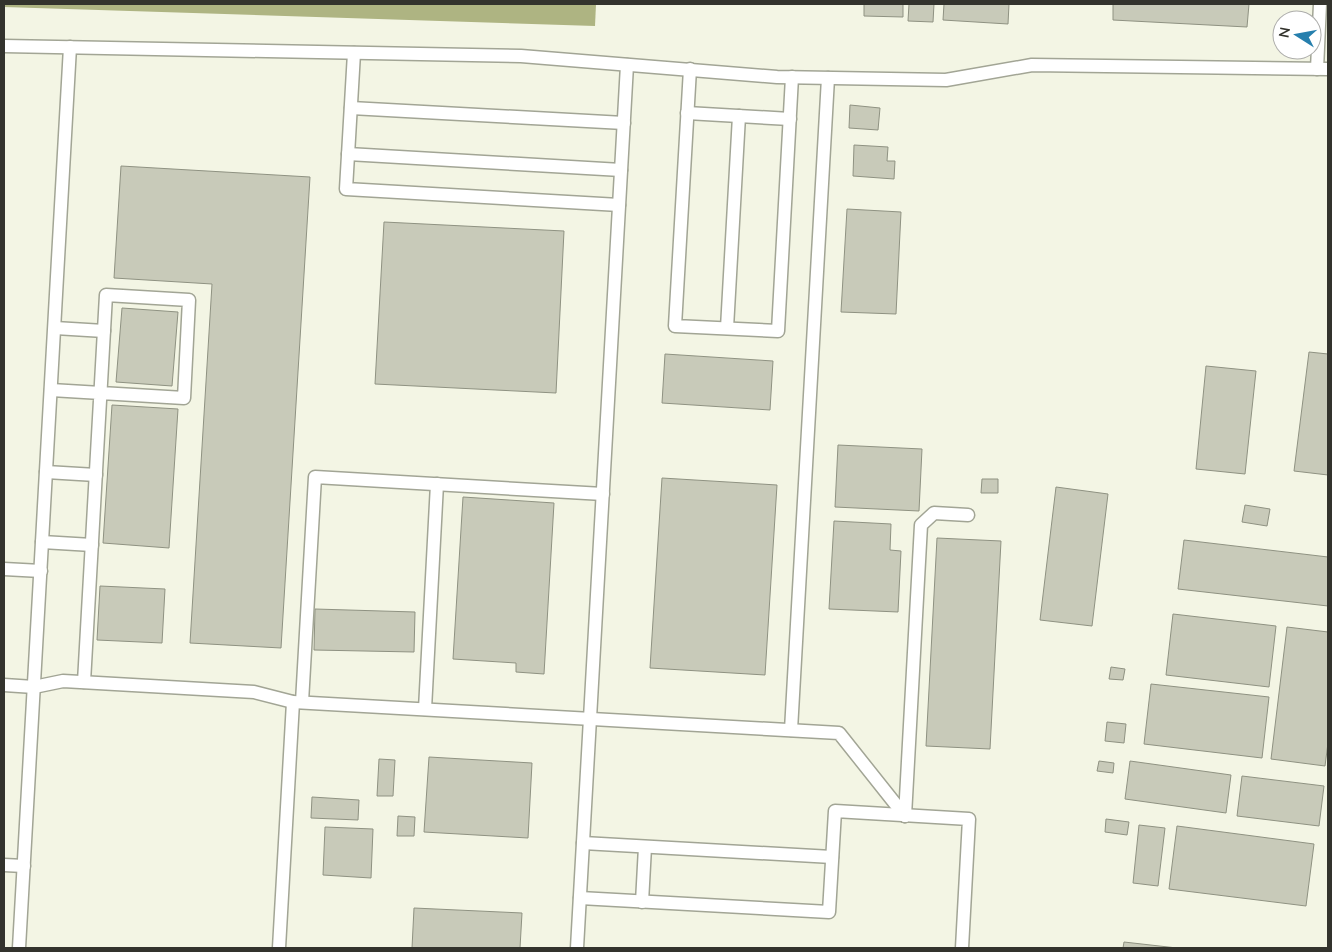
<svg xmlns="http://www.w3.org/2000/svg" width="1332" height="952" font-family="'Nunito Sans',sans-serif">
  <style>
    .water { fill: #aeb482 }
    .building { fill: #c8cab9; stroke: #8f9282 }
    .lines { fill: none; stroke-linecap: round; stroke-linejoin: round }
    .service-casing { stroke: #a2a595; stroke-width: 15 }
    .service { stroke: #fff; stroke-width: 12 }
  </style>
  <rect width="100%" height="100%" fill="#f3f5e4"/>
  <!-- water -->
  <polygon class="water" points="4,4 596,4 595,26 4,7"/>
  <!-- building -->
  <g class="building">
    <polygon points="864,4 903,4 903,17 864,16"/>
    <polygon points="909,4 934,4 933,22 908,21"/>
    <polygon points="944,4 1009,4 1008,24 943,20"/>
    <polygon points="1113,4 1249,4 1247,27 1113,20"/>
    <polygon points="850,105 880,108 878,130 849,128"/>
    <polygon points="854,145 888,147 887,161 895,161 894,179 853,176"/>
    <polygon points="121,166 310,177 281,648 190,643 212,284 114,278"/>
    <polygon points="847,209 901,212 896,314 841,312"/>
    <polygon points="384,222 564,231 556,393 375,384"/>
    <polygon points="122,308 178,312 172,386 116,382"/>
    <polygon points="1309,352 1328,354 1328,475 1294,471"/>
    <polygon points="665,354 773,361 770,410 662,403"/>
    <polygon points="1206,366 1256,371 1245,474 1196,469"/>
    <polygon points="112,405 178,409 169,548 103,543"/>
    <polygon points="838,445 922,449 919,511 835,507"/>
    <polygon points="662,478 777,485 765,675 650,668"/>
    <polygon points="982,479 998,479 998,493 981,493"/>
    <polygon points="1056,487 1108,494 1092,626 1040,620"/>
    <polygon points="463,497 554,503 544,674 516,672 516,663 453,659"/>
    <polygon points="1245,505 1270,509 1267,526 1242,522"/>
    <polygon points="834,521 891,524 890,550 901,551 898,612 829,609"/>
    <polygon points="937,538 1001,541 990,749 926,746"/>
    <polygon points="1184,540 1328,557 1328,606 1178,589"/>
    <polygon points="100,586 165,589 162,643 97,640"/>
    <polygon points="315,609 415,612 414,652 314,650"/>
    <polygon points="1173,614 1276,626 1269,687 1166,675"/>
    <polygon points="1287,627 1328,632 1328,743 1325,766 1271,759"/>
    <polygon points="1111,667 1125,669 1123,680 1109,679"/>
    <polygon points="1151,684 1269,697 1262,758 1144,744"/>
    <polygon points="1107,722 1126,724 1124,743 1105,741"/>
    <polygon points="429,757 532,763 528,838 424,832"/>
    <polygon points="379,759 395,760 393,796 377,796"/>
    <polygon points="1099,761 1114,763 1113,773 1097,771"/>
    <polygon points="1130,761 1231,775 1226,813 1125,799"/>
    <polygon points="1242,776 1324,786 1319,826 1237,816"/>
    <polygon points="312,797 359,800 358,820 311,818"/>
    <polygon points="398,816 415,817 414,836 397,836"/>
    <polygon points="1106,819 1129,822 1127,835 1105,832"/>
    <polygon points="1139,825 1165,828 1158,886 1133,883"/>
    <polygon points="1177,826 1314,844 1306,906 1169,889"/>
    <polygon points="325,827 373,829 371,878 323,875"/>
    <polygon points="414,908 522,913 520,948 412,948"/>
    <polygon points="1124,942 1177,948 1123,948"/>
  </g>
  <g class="lines">
    <!-- service casing -->
    <g class="service-casing">
      <g id="service">
        <polyline points="4,46 521,56 777,77 946,80 1032,65 1328,69"/>
        <polyline points="354,53 346,189 619,205"/>
        <polyline points="690,69 675,326 778,331 792,77"/>
        <polyline points="1317,69 1320,4"/>
        <polyline points="351,108 624,123"/>
        <polyline points="687,113 790,119"/>
        <polyline points="348,154 621,170"/>
        <polyline points="55,328 104,331"/>
        <polyline points="727,328 739,116"/>
        <polyline points="51,390 184,398 189,300 106,295 84,682"/>
        <polyline points="46,472 96,475"/>
        <polyline points="42,542 92,545"/>
        <polyline points="4,569 41,571"/>
        <polyline points="4,685 34,687 63,681 254,692 293,702 839,733 905,816"/>
        <polyline points="302,702 315,477 603,494"/>
        <polyline points="425,709 437,484"/>
        <polyline points="791,730 828,78"/>
        <polyline points="905,816 921,525 934,513 968,515"/>
        <polyline points="583,843 832,857"/>
        <polyline points="4,865 24,866"/>
        <polyline points="580,898 829,912 835,811 969,819 962,948"/>
        <polyline points="642,902 645,847"/>
        <polyline points="19,948 70,47"/>
        <polyline points="279,948 293,702"/>
        <polyline points="577,948 627,65"/>
      </g>
    </g>
    <!-- service -->
    <use href="#service" class="service"/>
  </g>
  <!-- border -->
  <rect width="1332" height="952" fill="none" stroke="#33332d" stroke-width="10"/>
  <!-- north arrow -->
  <g transform="translate(1297 35) rotate(281)"><circle r="24" fill="#ffffff" stroke="#adadab"/>
  <path d="M0-4L9 19L0 12L-9 19Z" fill="#267fad"/>
  <text y="-8" font-size="14" font-weight="bold" text-anchor="middle" fill="#33332d">N</text>
  </g>
</svg>
